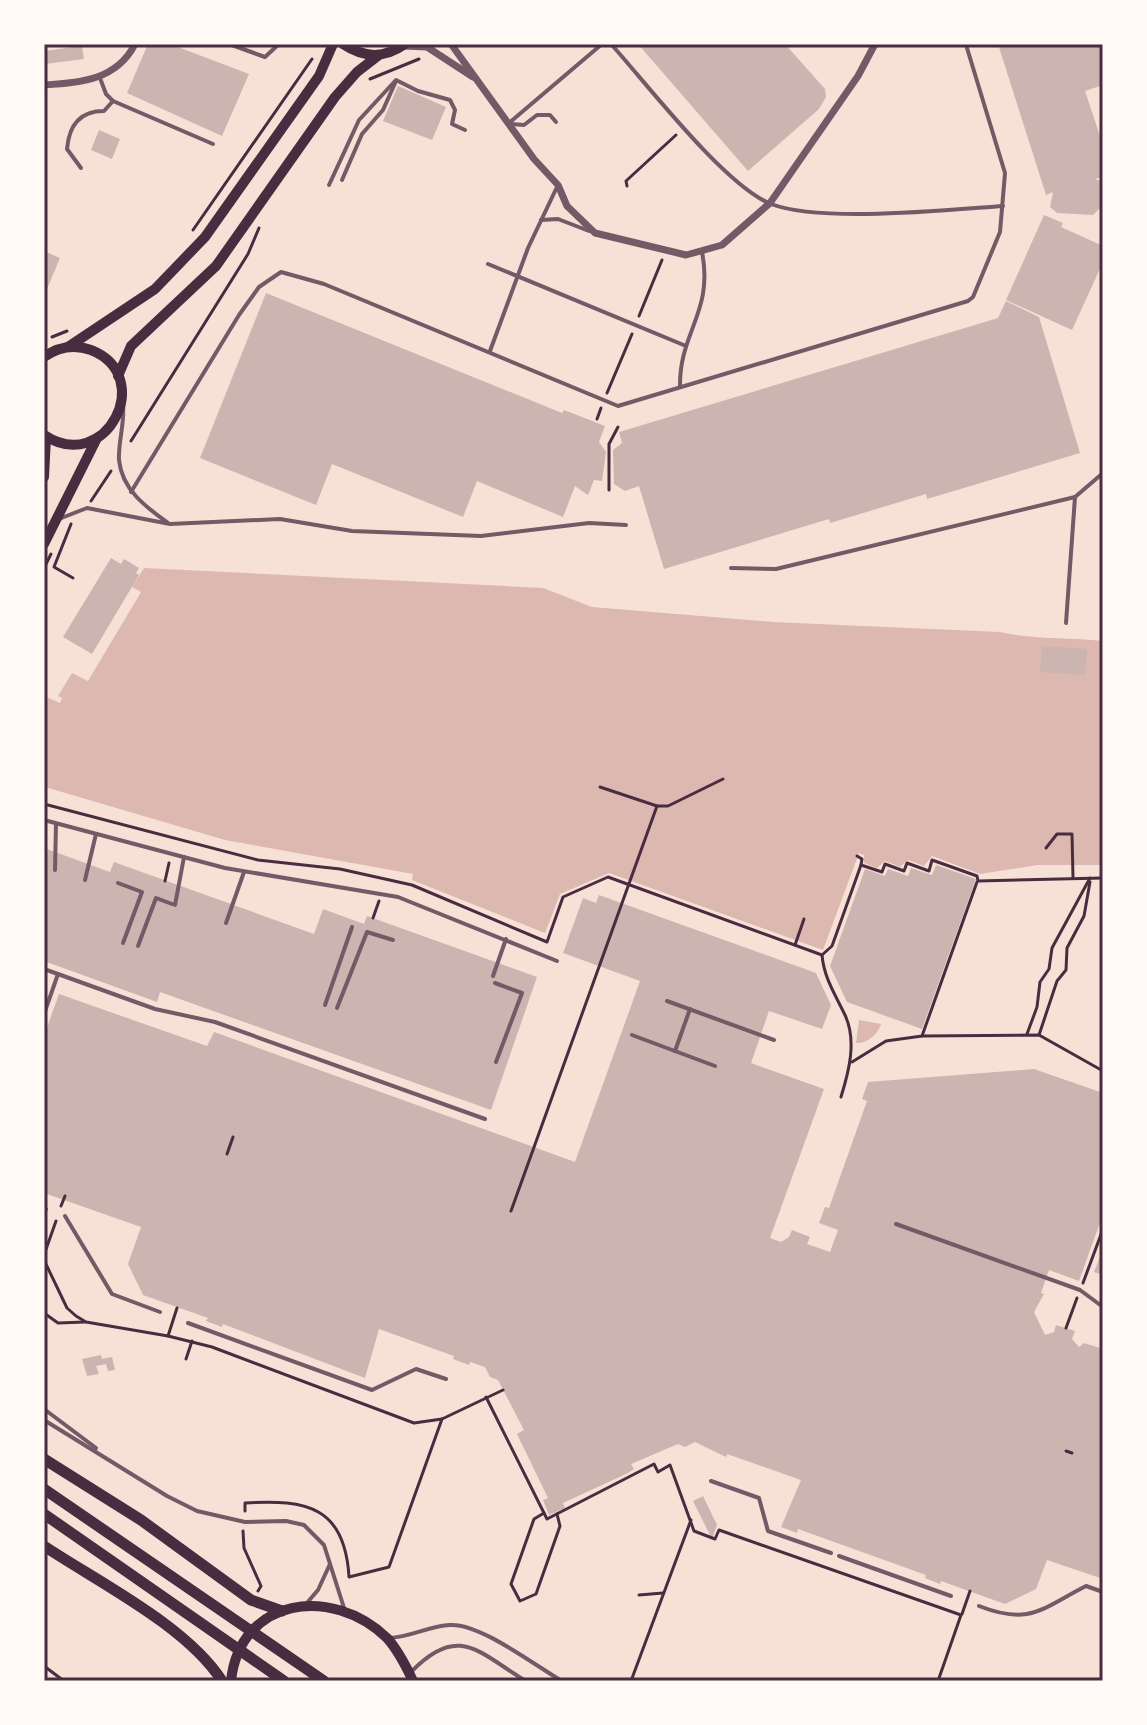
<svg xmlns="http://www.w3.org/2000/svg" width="1147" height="1725" font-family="'DM Sans',sans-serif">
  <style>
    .water { fill: #dcb8b0 }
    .building { fill: #ccb4b1 }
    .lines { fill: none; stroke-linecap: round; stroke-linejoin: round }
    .path { stroke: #4a2c40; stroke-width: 3 }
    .service { stroke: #755966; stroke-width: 4 }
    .minor { stroke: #755966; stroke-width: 7 }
    .secondary { stroke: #4a2c40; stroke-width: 10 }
    .primary { stroke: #4a2c40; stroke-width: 11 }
    .neatline { fill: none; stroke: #4a2c40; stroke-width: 3 }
  </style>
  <rect width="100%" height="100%" fill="#f7e1d7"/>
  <!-- water -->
  <g class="water">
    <path d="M144,568L543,588L592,607L773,622L1000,632C1035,640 1068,637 1103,641V865H1038L980,874L932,856L924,866L908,860L900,867L885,861L877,868L864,863V855L859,853L823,950L609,873L560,894L545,933L412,880L413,874L225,840L45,787L44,696L60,703L62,698L58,696L72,673L88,681L141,592L132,587Z"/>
    <path d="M859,1020L881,1024C878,1034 867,1044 856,1043Z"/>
  </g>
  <!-- building -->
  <g class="building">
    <polygon points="148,44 170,44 249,74 222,136 127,93"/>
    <polygon points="638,44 785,44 825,89 826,97 819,109 748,171"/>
    <polygon points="998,44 1103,44 1103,85 1085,91 1103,145 1103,177 1095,179 1103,182 1103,205 1093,215 1057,213 1050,207 1053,192 1046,195"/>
    <polygon points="82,46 84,59 45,64 44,51"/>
    <polygon points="398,86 446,107 432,140 383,121"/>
    <polygon points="99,130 120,139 112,159 91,150"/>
    <polygon points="1044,215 1063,223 1061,227 1103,246 1103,262 1072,330 1006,300"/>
    <polygon points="44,251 60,258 44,296"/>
    <polygon points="266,293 562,413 564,410 605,426 599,442 606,452 602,481 594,480 588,495 575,486 563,517 477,481 463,517 332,464 316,505 200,458"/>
    <polygon points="1006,301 1039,317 1080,453 927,499 926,494 830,523 829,519 664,569 639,486 625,491 614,484 613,450 622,443 619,432 998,318"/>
    <polygon points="111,558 121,564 124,559 139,568 136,573 139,575 92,654 63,637"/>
    <polygon points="1042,646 1087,649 1085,675 1040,672"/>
    <polygon points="44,848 110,872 114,862 314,934 323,909 364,924 367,916 537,977 491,1110 160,992 157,1002 44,961"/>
    <polygon points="936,865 976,879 922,1029 847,1002 830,966 865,869 885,876 888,869 908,876 911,868 932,875"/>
    <polygon points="599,895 816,973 831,1005 822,1029 769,1011 751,1063 824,1089 770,1238 781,1242 789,1237 792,1230 810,1237 807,1244 830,1252 838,1230 819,1223 825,1207 829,1208 867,1101 862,1099 868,1082 1034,1069 1103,1093 1103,1214 1079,1281 1049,1270 1041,1293 1044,1294 1034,1312 1045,1335 1054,1332 1056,1325 1075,1331 1072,1339 1079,1347 1084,1343 1103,1349 1103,1579 1047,1560 1036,1589 1005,1604 941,1581 940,1584 925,1578 926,1575 798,1529 797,1533 781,1527 801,1480 727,1454 726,1457 695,1442 685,1447 678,1444 631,1464 634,1469 628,1473 563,1503 565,1508 549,1515 543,1500 548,1498 517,1434 524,1430 498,1380 490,1377 485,1367 470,1362 469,1365 453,1359 454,1356 379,1329 365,1378 223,1324 222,1327 206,1321 208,1318 143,1295 128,1264 141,1227 44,1193 44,1036 59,994 207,1046 214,1032 575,1162 640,981 563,953 583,898 596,903"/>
    <polygon points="1103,1249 1103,1275 1094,1272"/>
    <polygon points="101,1355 102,1359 112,1357 115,1370 108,1371 106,1364 96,1366 99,1374 87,1376 82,1359"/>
    <polygon points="703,1496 717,1525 712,1539 693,1501"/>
  </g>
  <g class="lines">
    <!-- path -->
    <g class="path">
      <polyline points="370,79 419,59"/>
      <polyline points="627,186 626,181 676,135"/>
      <polyline points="193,230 312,59"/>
      <polyline points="639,316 662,260"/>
      <polyline points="52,337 67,331"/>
      <polyline points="607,393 632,334"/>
      <polyline points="597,419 601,408"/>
      <polyline points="131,441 248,254 259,228"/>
      <polyline points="609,490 609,444 618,427"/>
      <polyline points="91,501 111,471"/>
      <polyline points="71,524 54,567 73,578"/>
      <polyline points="44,568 51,554"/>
      <polyline points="600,787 657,806"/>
      <polyline points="44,804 258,860 340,869 412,885 547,942 563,897 608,877 822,955 832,946 861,865 882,872 885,864 904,871 907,863 929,871 932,860 977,876 978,881 1103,878"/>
      <polyline points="1046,848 1057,834 1072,834 1073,877"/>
      <polyline points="857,856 862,859 861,865"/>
      <polyline points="165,881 169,863"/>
      <polyline points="373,918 379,901"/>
      <polyline points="795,945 804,919"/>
      <path d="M822,955C824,978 835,994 845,1015C857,1041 849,1071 841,1097"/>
      <polyline points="1027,1034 1037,1007 1040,982 1049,969 1052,948 1090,878"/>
      <polyline points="1039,1035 1057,981 1066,970 1067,948 1084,916 1090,882"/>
      <polyline points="922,1036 1039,1035 1103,1071"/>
      <polyline points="852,1062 886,1041 922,1036 977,882"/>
      <polyline points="227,1154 233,1137"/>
      <polyline points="61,1206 65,1196"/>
      <polyline points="511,1211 657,806 668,806 723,779"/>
      <polyline points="44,1255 56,1221"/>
      <polyline points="44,1260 67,1308 76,1316 86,1322 168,1336 177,1308"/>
      <polyline points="1083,1283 1103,1229"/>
      <polyline points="44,1313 58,1323 85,1322"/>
      <polyline points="1066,1328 1077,1298"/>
      <polyline points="168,1336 212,1347 414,1423 442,1419 503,1390"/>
      <polyline points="186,1359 192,1341"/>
      <polyline points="486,1397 547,1519 654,1464 658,1472 670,1465 694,1531 715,1539 719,1530 961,1615 938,1681"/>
      <polyline points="1066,1451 1072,1453"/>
      <path d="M245,1511V1503C307,1499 345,1507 349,1577L389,1567L442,1419"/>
      <polyline points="544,1513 534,1519 511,1584 520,1601 536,1594 560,1526 557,1514"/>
      <polyline points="243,1531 244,1548 261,1586 258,1591"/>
      <polyline points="639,1595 663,1593"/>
      <polyline points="962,1614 970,1591"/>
      <polyline points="44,1666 64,1681"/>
      <polyline points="631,1681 691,1520"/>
    </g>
    <!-- service -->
    <g class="service">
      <polyline points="229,44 265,57 279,44"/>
      <path d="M611,44C647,84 725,186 771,204C821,223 946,210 1003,206"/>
      <polyline points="100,78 106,94 113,101 213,144"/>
      <polyline points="509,123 602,44"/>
      <polyline points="511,124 524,125 537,115 550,115 556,122"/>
      <path d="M81,168L67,149C69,126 79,111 104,111L113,101"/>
      <polyline points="342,180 362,134 383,110 396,81"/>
      <polyline points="329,185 359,120 396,80 418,91 450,100 455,110 452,124 465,130"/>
      <polyline points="541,220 558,219 589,231"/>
      <polyline points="488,264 686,346"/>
      <polyline points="490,351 528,248 557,187"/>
      <path d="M680,387C679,332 714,312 702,252"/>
      <path d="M123,404C125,423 118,442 119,460C122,490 146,507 168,523"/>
      <polyline points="131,492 239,315 259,287 281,272 324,284 618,406 968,301 973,297 1000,232 1005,173 967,48"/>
      <polyline points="59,519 87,508 170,524 280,519 352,531 481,536 589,523 626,525"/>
      <polyline points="731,568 776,569 1075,497 1103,473"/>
      <polyline points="1066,623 1075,497"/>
      <polyline points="44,820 225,868 398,897 557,961"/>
      <polyline points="55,870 56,824"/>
      <polyline points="85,880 96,834"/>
      <polyline points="118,883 142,892 123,943"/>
      <polyline points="175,905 184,857"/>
      <polyline points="226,923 244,872"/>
      <polyline points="138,946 156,898 172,904"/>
      <polyline points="44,969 155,1009 215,1022 485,1119"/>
      <polyline points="493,976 506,939"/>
      <polyline points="495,983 522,993 496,1062"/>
      <polyline points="667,1001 774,1040"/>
      <polyline points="325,1005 352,927"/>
      <polyline points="337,1008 367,932 393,940"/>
      <polyline points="44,1014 58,974"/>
      <polyline points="632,1035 715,1066"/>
      <polyline points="675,1051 690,1009"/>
      <polyline points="44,1208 46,1209"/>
      <polyline points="65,1216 112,1294 160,1312"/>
      <polyline points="896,1224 1080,1290 1103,1307"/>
      <polyline points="188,1323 372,1390 416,1369 446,1379"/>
      <polyline points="44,1409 96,1448"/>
      <polyline points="44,1420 167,1496 197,1511 245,1522 286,1521 304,1525 324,1545 345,1611"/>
      <polyline points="711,1481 759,1498 768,1531 831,1553"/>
      <polyline points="839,1556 951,1596"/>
      <polyline points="306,1604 318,1590 330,1564"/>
      <path d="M979,1606C1030,1626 1041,1609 1086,1586L1103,1592"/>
      <path d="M389,1638C411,1637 429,1626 450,1625C480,1623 534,1665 562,1681"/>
      <path d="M412,1671C459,1623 479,1653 526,1681"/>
    </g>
    <!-- minor -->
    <g class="minor">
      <polyline points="451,44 534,159 558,185 567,206 595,233 686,255 722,245 770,203 858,76 875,44"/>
      <polyline points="403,46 427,47 473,77"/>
      <path d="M44,85C80,83 117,80 135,44"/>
    </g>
    <!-- secondary -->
    <g class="secondary">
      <path d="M343,44C364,58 384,59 405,44"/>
      <polyline points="68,347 155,289 205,237 319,76 333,44"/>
      <path d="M44,357C58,347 74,344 91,350C157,376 106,476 44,435"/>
      <polyline points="118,376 131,346 216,266 335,97 357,72 379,55"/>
      <polyline points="44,477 46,437"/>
      <polyline points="44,544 97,438"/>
      <path d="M231,1681C240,1597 332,1585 387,1638C398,1650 406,1666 413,1681"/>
    </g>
    <!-- primary -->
    <g class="primary">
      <polyline points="44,1459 141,1520 251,1600 282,1611"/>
      <polyline points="44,1489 324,1681"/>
      <polyline points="44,1514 284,1681"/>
      <path d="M44,1546C98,1582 187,1626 222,1681"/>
    </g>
  </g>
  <!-- border -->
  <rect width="1147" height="1725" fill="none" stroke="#fffaf5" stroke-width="92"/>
  <rect x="46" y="46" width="1055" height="1633" class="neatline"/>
</svg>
